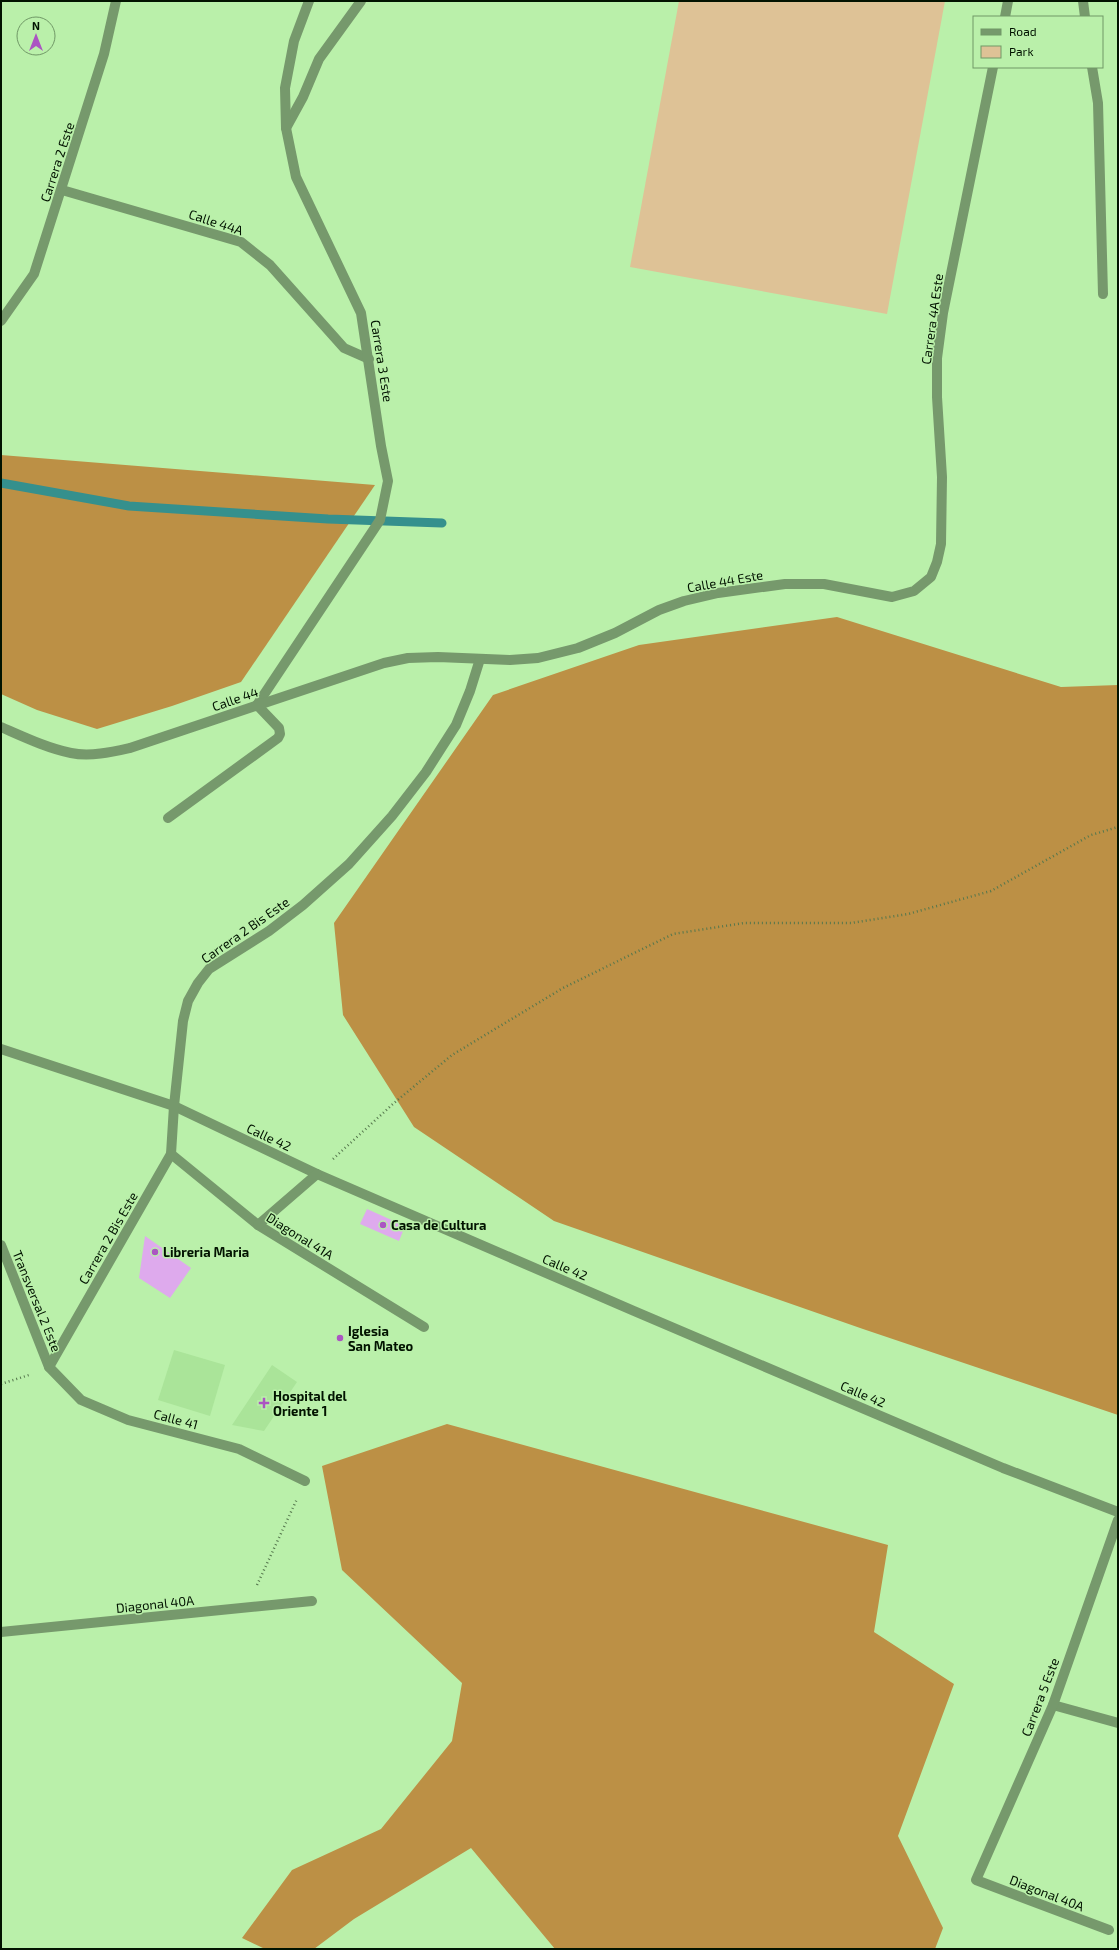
<svg xmlns="http://www.w3.org/2000/svg" width="1119" height="1950" font-family="'Exo 2',sans-serif">
  <style>
    .built { fill: #aae499 }
    .green { fill: #dec296 }
    .forest { fill: #bc9045 }
    .lines { fill: none; stroke-linecap: round; stroke-linejoin: round }
    .stream { stroke: #35908d; stroke-width: 9 }
    .building { fill: #deaaed }
    .path { stroke: #55774d; stroke-width: 2.5; stroke-dasharray: 1 3; stroke-linecap: butt }
    .lane { stroke: #76996c; stroke-width: 10 }
    .street { stroke: #76996c; stroke-width: 10 }
    .poi-dot { fill: #ab55c2; stroke: #baf0aa; stroke-width: 1.5 }
    .labels { text-anchor: middle; stroke-width: 3; stroke-linejoin: round; paint-order: stroke }
    .street-label { font-size: 13px; fill: #021300; stroke: #baf0aa }
    .poi-label { font-size: 13px; font-weight: bold; fill: #021300; stroke: #baf0aa; text-anchor: start }
  </style>
  <rect width="100%" height="100%" fill="#baf0aa"/>
  <!-- built -->
  <g class="built">
    <polygon points="174,1350 225,1365 210,1416 158,1400"/>
    <polygon points="272,1365 297,1382 264,1431 232,1425"/>
  </g>
  <!-- green -->
  <polygon class="green" points="679,1 945,1 887,314 630,267"/>
  <!-- forest -->
  <g class="forest">
    <polygon points="1,455 375,485 241,682 172,706 97,729 37,710 1,694"/>
    <polygon points="837,617 1061,687 1118,685 1118,1415 863,1329 554,1221 414,1127 343,1015 334,923 493,695 639,645"/>
    <polygon points="447,1424 888,1545 874,1632 954,1684 898,1836 943,1928 935,1949 555,1949 471,1848 354,1919 314,1949 265,1949 242,1938 292,1870 381,1829 452,1741 462,1683 342,1570 322,1466"/>
  </g>
  <g class="lines">
    <!-- stream -->
    <polyline class="stream" points="1,483 129,506 328,519 442,523"/>
  </g>
  <!-- building -->
  <g class="building">
    <polygon points="367,1209 405,1226 399,1241 360,1224"/>
    <polygon points="145,1236 191,1268 170,1298 139,1278"/>
  </g>
  <g class="lines">
    <!-- path -->
    <g class="path">
      <polyline points="333,1159 394,1103 452,1055 563,988 673,934 744,923 851,923 908,914 991,891 1091,835 1118,827"/>
      <polyline points="1,1384 29,1375"/>
      <polyline points="257,1585 297,1499"/>
    </g>
    <!-- lane -->
    <g class="lane">
      <polyline points="1083,1 1085,17"/>
      <polyline points="1092,67 1098,103 1103,294"/>
      <polyline points="168,818 278,738 280,734 279,728 257,705"/>
    </g>
    <!-- street -->
    <g class="street">
      <polyline points="1005,17 1008,1"/>
      <polyline points="286,128 303,97 319,59 361,1"/>
      <polyline points="62,190 241,242 270,265 344,348 369,359"/>
      <polyline points="1,321 34,274 104,54 116,1"/>
      <polyline points="257,705 380,520 388,481 381,446 361,313 296,177 286,128 285,88 294,41 309,1"/>
      <path d="M1,727C24,737 47,748 71,753C90,757 112,752 130,748L384,663L408,658L438,657L510,660L538,658L578,648L615,633L659,610L684,601L718,593L785,584H824L892,597L914,591L931,577L937,562L941,544L942,477L937,397V358L943,313L993,67"/>
      <polyline points="1,1049 174,1106 317,1174 634,1311 1003,1468 1118,1512"/>
      <polyline points="171,1154 258,1225 424,1327"/>
      <polyline points="258,1225 317,1174"/>
      <polyline points="1,1245 49,1367 81,1400 128,1420 239,1449 305,1481"/>
      <polyline points="49,1367 171,1154 174,1106 183,1021 188,1001 198,983 209,969 269,931 303,905 349,864 392,816 426,772 456,725 470,691 480,659"/>
      <polyline points="1,1632 312,1601"/>
      <polyline points="1053,1705 1118,1723"/>
      <polyline points="1109,1930 976,1880 1053,1705 1118,1520"/>
    </g>
  </g>
  <!-- markers -->
  <g class="poi-dot">
    <circle cx="383" cy="1225" r="4"/>
    <circle cx="155" cy="1252" r="4"/>
    <circle cx="340" cy="1338" r="4"/>
    <path d="M262 1397h4v4h4v4h-4v4h-4v-4h-4v-4h4z"/>
  </g>
  <g class="labels">
    <!-- street labels -->
    <g class="street-label">
      <text transform="translate(57 162) rotate(-72)" y="5">Carrera 2 Este</text>
      <text transform="translate(216 222) rotate(18)" y="5">Calle 44A</text>
      <text transform="translate(932 319) rotate(-82)" y="5">Carrera 4A Este</text>
      <text transform="translate(382 361) rotate(81)" y="5">Carrera 3 Este</text>
      <text transform="translate(725 581) rotate(-10)" y="5">Calle 44 Este</text>
      <text transform="translate(235 699) rotate(-19)" y="5">Calle 44</text>
      <text transform="translate(245 930) rotate(-35)" y="5">Carrera 2 Bis Este</text>
      <text transform="translate(269 1137) rotate(25)" y="5">Calle 42</text>
      <text transform="translate(300 1236) rotate(32)" y="5">Diagonal 41A</text>
      <text transform="translate(108 1238) rotate(-60)" y="5">Carrera 2 Bis Este</text>
      <text transform="translate(565 1267) rotate(23)" y="5">Calle 42</text>
      <text transform="translate(37 1301) rotate(68)" y="5">Transversal 2 Este</text>
      <text transform="translate(863 1394) rotate(23)" y="5">Calle 42</text>
      <text transform="translate(176 1419) rotate(15)" y="5">Calle 41</text>
      <text transform="translate(155 1604) rotate(-6)" y="5">Diagonal 40A</text>
      <text transform="translate(1040 1697) rotate(-69)" y="5">Carrera 5 Este</text>
      <text transform="translate(1047 1893) rotate(21)" y="5">Diagonal 40A</text>
    </g>
    <!-- poi labels -->
    <g class="poi-label">
      <text x="391" y="1230">Casa de Cultura</text>
      <text x="163" y="1257">Libreria Maria</text>
      <text x="348" y="1336">Iglesia<tspan x="348" dy="15">San Mateo</tspan></text>
      <text x="273" y="1401">Hospital del<tspan x="273" dy="15">Oriente 1</tspan></text>
    </g>
  </g>
  <!-- border -->
  <rect width="1119" height="1950" fill="none" stroke="#021300" stroke-width="4"/>
  <!-- legend -->
  <rect x="973" y="16" width="130" height="52" fill="#baf0aa" stroke="#709866"/>
  <rect x="981" y="29" width="20" height="6" fill="#76996c" stroke="#709866"/>
  <text x="1009" y="36" font-size="12" fill="#021300">Road</text>
  <rect x="981" y="46" width="20" height="12" fill="#dec296" stroke="#709866"/>
  <text x="1009" y="56" font-size="12" fill="#021300">Park</text>
  <!-- north arrow -->
  <g transform="translate(36 36)"><circle r="19" fill="#baf0aa" stroke="#709866"/>
  <path d="M0-3L7 15L0 10L-7 15Z" fill="#ab55c2"/>
  <text y="-6" font-size="11" font-weight="bold" text-anchor="middle" fill="#021300">N</text>
  </g>
</svg>
